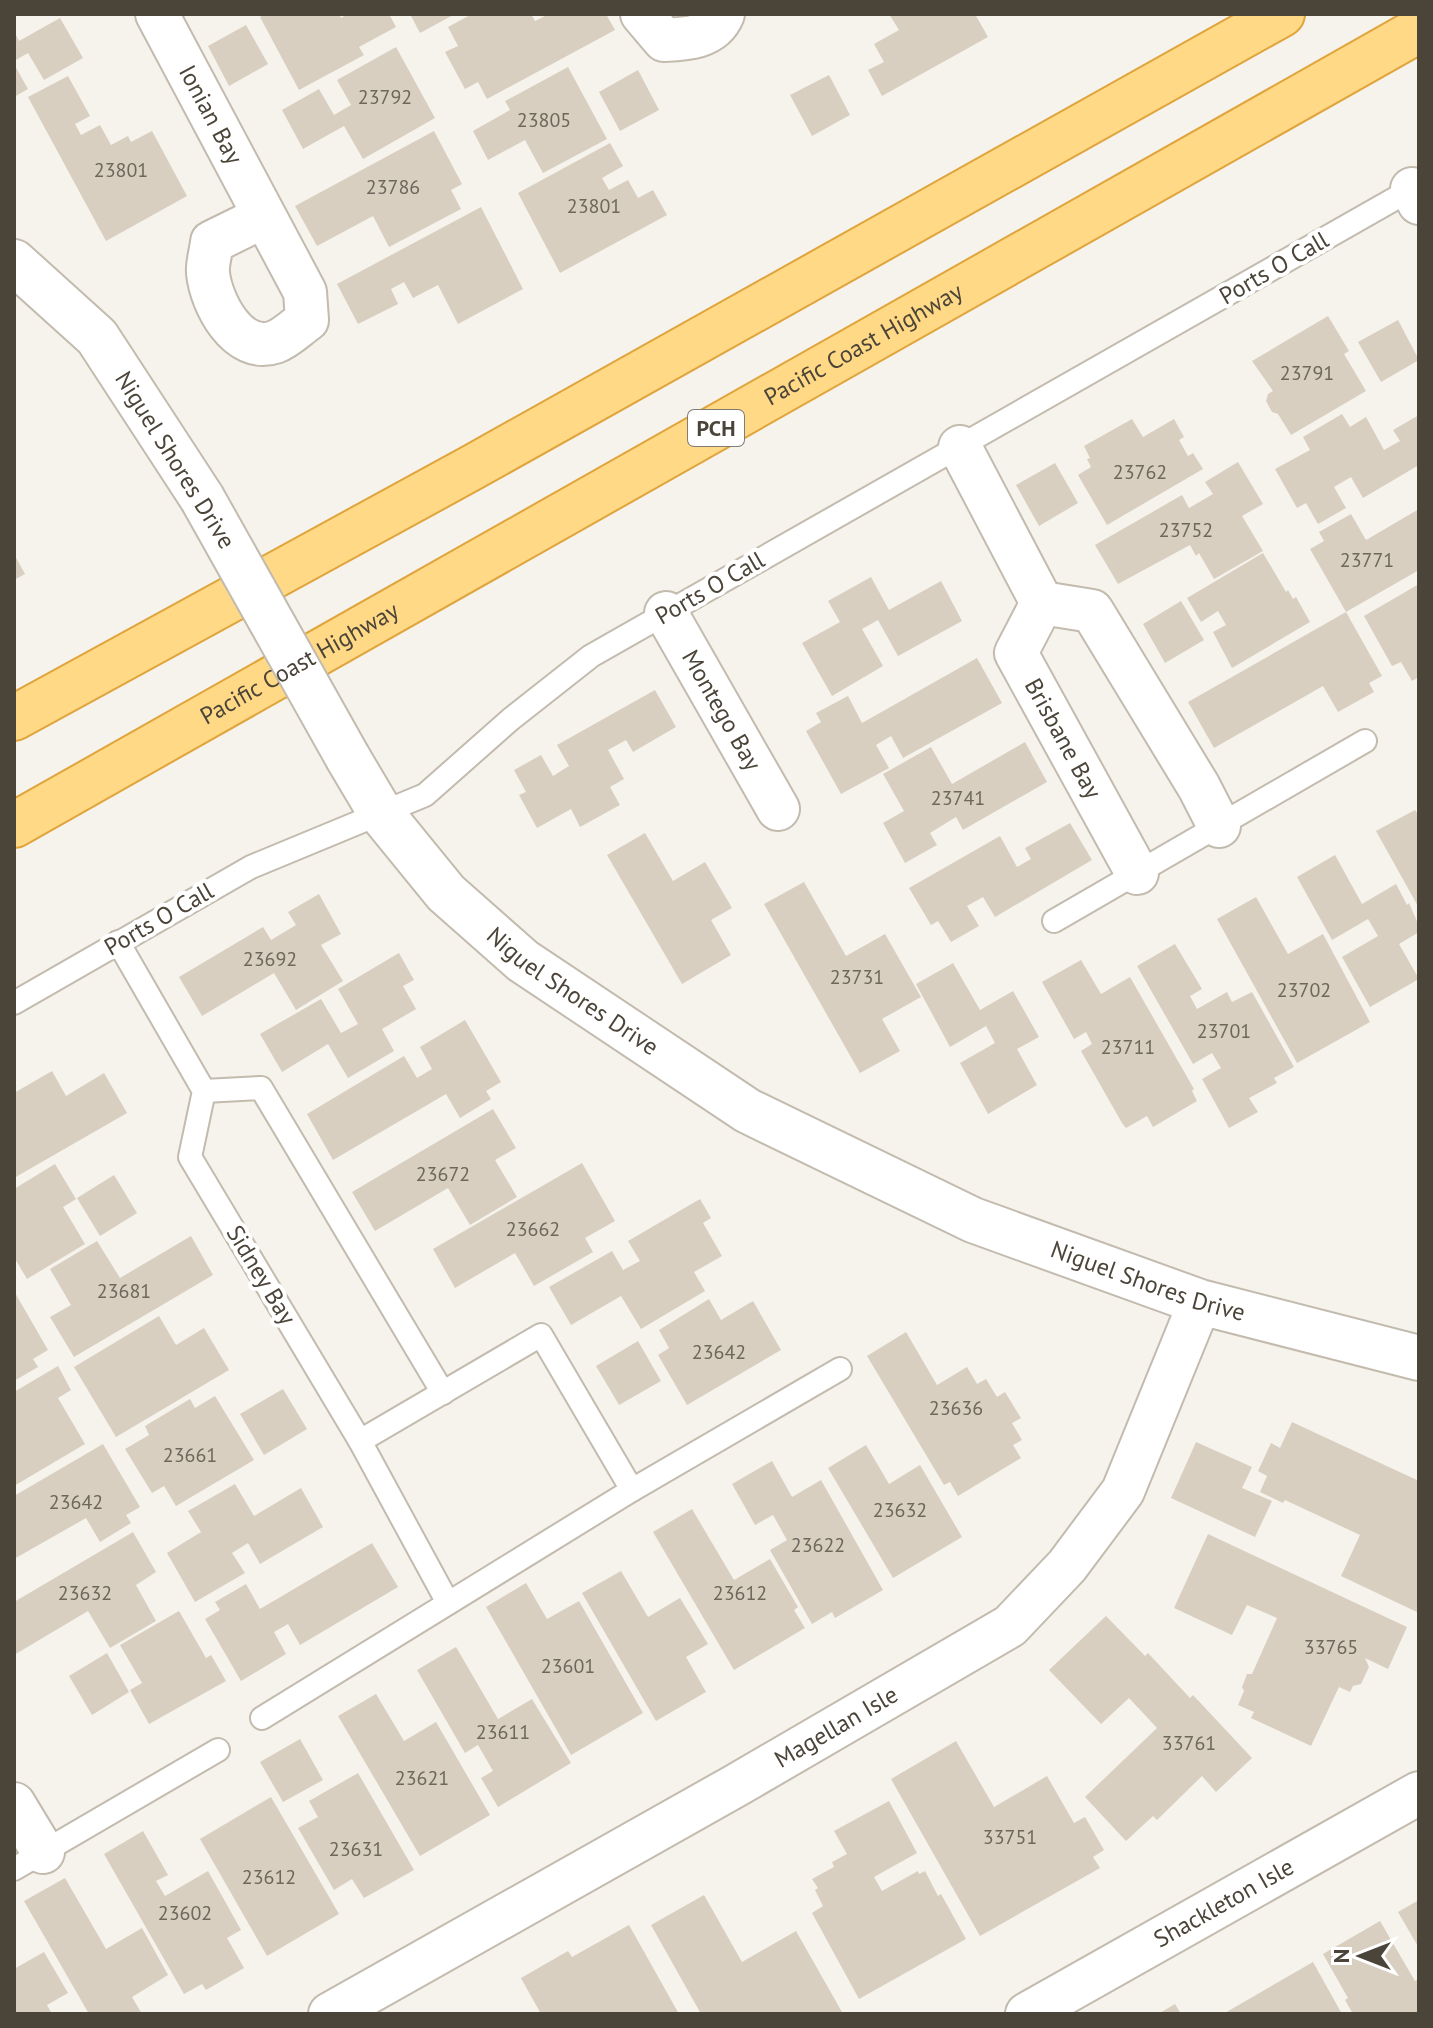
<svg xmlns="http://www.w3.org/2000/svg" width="1433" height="2028" font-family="'PT Sans',sans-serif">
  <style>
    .building { fill: #d8cfc1 }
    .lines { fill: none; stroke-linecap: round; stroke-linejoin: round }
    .service-casing { stroke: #c2bbae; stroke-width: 26 }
    .minor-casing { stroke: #c2bbae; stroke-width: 46 }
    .tertiary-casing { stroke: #c2bbae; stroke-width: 48 }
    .trunk-casing { stroke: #e0a43c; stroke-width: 48 }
    .service { stroke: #fff; stroke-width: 22 }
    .minor { stroke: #fff; stroke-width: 42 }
    .tertiary { stroke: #fff; stroke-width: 44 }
    .trunk { stroke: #ffd985; stroke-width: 44 }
    .tertiary-bridge-casing { stroke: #c2bbae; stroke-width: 48; stroke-linecap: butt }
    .tertiary-bridge { stroke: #fff; stroke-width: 44 }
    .labels { text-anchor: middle; stroke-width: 8; stroke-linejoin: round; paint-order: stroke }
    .number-label { font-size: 20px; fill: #6e675b }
    .shield { fill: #fff; stroke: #817c74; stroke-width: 2 }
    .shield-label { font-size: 22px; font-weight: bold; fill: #4b4439 }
    .street-label { font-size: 24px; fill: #4b4439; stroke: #fff }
  </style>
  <rect width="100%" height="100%" fill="#f6f3ec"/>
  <!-- building -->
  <g class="building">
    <polygon points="265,14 339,14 341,18 348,14 389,14 396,27 359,47 364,55 299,90 260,17"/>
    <polygon points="410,14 455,14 420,33"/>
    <polygon points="472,14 531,14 535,21 549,14 606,14 615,30 487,99 478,82 465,89 445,52 458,46 448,27"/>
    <polygon points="889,14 975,14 988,37 882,96 868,70 884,62 874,44 899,30"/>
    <polygon points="60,18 83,58 44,80 28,53 14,61 14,31 19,41"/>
    <polygon points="246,25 268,64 229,86 208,46"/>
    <polygon points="396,47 435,118 363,159 344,126 303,149 282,110 319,89 334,115 351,105 337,80"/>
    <polygon points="14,64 28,89 14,97"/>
    <polygon points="568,67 607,139 543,173 525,140 488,160 473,131 510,110 505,101"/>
    <polygon points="638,70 659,110 620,131 599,92"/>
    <polygon points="829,75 850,115 812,136 790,95"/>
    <polygon points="68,76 90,116 75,124 81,135 100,125 111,145 128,136 131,142 152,131 187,196 106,241 28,97"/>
    <polygon points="434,131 462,184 451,190 461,209 389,247 373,216 317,246 295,206"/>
    <polygon points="610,143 623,166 602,178 609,190 628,180 638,198 653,190 667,215 560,273 518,193"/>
    <polygon points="481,207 523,289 458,324 438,285 413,298 404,282 391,289 398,304 358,324 337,284"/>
    <polygon points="1328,316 1349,351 1344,354 1366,391 1291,435 1278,414 1272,412 1266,401 1268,394 1273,391 1252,361"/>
    <polygon points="1398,320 1419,360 1381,382 1358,342"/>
    <polygon points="1342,414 1350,427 1366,417 1384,450 1400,441 1393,430 1419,415 1419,465 1363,498 1351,477 1334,487 1346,508 1318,524 1306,503 1297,508 1275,469 1310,450 1303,437"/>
    <polygon points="1132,419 1143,437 1174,419 1184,437 1179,440 1188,456 1193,453 1203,469 1107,525 1078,475 1091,467 1087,459 1090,458 1084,446"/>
    <polygon points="1238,462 1263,504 1242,516 1263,551 1214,579 1199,553 1196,556 1190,545 1118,584 1095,545 1182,495 1189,508 1213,494 1205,482"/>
    <polygon points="1055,463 1078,503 1039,526 1016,485"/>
    <polygon points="1419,509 1419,570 1346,612 1382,676 1369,683 1374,692 1338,712 1323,686 1214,748 1188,702 1346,612 1310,549 1324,541 1319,532 1351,514 1366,540"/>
    <polygon points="1263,553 1286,592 1288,590 1293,599 1296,597 1310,622 1232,668 1213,632 1226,625 1218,611 1201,622 1187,598"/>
    <polygon points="14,554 25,574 14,580"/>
    <polygon points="871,577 889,610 941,581 962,621 898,656 878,620 862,629 883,666 832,696 802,643 840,622 828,601"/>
    <polygon points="1419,584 1419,677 1412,681 1401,662 1392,666 1364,616"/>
    <polygon points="1181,601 1204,640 1165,663 1143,624"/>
    <polygon points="977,658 1002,703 903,758 891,736 876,745 889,768 841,794 806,731 821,722 816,713 848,696 862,723"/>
    <polygon points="655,690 676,727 633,752 626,740 608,750 624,779 610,787 620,805 580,827 571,809 537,828 519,795 526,792 514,770 541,755 553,776 569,766 557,745"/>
    <polygon points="1025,742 1047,782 963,830 956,817 930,833 937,845 905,863 883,823 904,811 883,774 931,747 952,784"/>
    <polygon points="1415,810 1419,816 1419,908 1376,831"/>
    <polygon points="1070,823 1092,860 995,917 983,897 967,906 979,926 951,942 938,921 931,925 909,888 1000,836 1017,867 1031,859 1025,848"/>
    <polygon points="645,833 673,881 705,862 732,908 711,920 731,955 682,984 607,855"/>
    <polygon points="1335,855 1362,904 1396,884 1407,905 1409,903 1419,926 1419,932 1399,944 1419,979 1370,1007 1342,957 1378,936 1368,919 1332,940 1297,877"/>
    <polygon points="804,882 846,956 885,934 921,997 882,1019 900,1051 860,1073 764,904"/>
    <polygon points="319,894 341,934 321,945 343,981 296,1010 274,973 202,1016 179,977 263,927 271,940 296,925 288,912"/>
    <polygon points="1256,897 1288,954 1323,934 1370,1022 1297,1063 1217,919"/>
    <polygon points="1175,944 1202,989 1190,996 1197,1009 1227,992 1232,1002 1252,992 1294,1067 1274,1078 1277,1083 1249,1098 1258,1112 1229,1128 1202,1079 1221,1068 1212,1053 1193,1064 1137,966"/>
    <polygon points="399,953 414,980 403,986 416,1009 382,1029 394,1051 348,1078 328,1044 282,1072 260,1034 321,999 341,1033 358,1024 338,989"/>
    <polygon points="1081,960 1101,994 1130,977 1194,1089 1192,1091 1197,1101 1153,1127 1147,1116 1126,1128 1122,1123 1081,1051 1092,1044 1086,1032 1074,1039 1042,982"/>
    <polygon points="953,963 980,1010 1013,991 1039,1037 1017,1049 1037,1085 988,1114 960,1063 995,1043 986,1026 950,1047 916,984"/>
    <polygon points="465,1020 501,1082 486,1091 491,1099 460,1118 446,1094 333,1160 307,1114 404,1056 417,1078 432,1069 420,1047"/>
    <polygon points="52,1071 66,1096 104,1073 127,1113 14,1178 14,1093"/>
    <polygon points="493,1109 516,1148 495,1160 517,1197 470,1225 448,1188 375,1231 352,1192"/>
    <polygon points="582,1163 615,1221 585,1238 593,1252 534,1286 515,1253 455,1288 433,1249"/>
    <polygon points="55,1164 76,1199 63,1207 85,1244 27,1279 14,1257 14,1189"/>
    <polygon points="114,1175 137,1213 100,1236 77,1198"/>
    <polygon points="700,1199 711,1218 703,1223 722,1256 694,1272 705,1291 641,1329 621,1296 571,1325 549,1287 612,1251 623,1270 640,1261 628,1241"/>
    <polygon points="191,1236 213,1275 74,1357 50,1317 71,1305 50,1269 97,1241 120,1278"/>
    <polygon points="14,1291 48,1350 33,1359 38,1367 14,1381"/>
    <polygon points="709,1299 721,1320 753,1301 781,1350 687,1405 658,1355 669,1348 659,1330"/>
    <polygon points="159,1316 176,1345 204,1328 229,1370 116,1437 74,1367"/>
    <polygon points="906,1332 937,1385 967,1367 977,1384 986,1379 997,1397 1005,1392 1021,1418 1012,1423 1022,1440 1013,1445 1021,1458 958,1496 950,1482 944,1485 867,1356"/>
    <polygon points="638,1341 661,1381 619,1405 596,1366"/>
    <polygon points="58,1366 71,1390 58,1398 85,1444 14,1486 14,1392"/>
    <polygon points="283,1389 307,1429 264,1455 240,1414"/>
    <polygon points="215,1396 254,1460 176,1506 164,1486 152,1493 125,1449 149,1435 145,1426 190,1399 195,1408"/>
    <polygon points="1292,1422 1419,1481 1419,1613 1341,1576 1360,1535 1285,1500 1283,1503 1260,1492 1267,1476 1258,1471 1271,1443 1280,1448"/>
    <polygon points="1196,1442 1252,1467 1242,1488 1272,1501 1255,1537 1171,1498"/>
    <polygon points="103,1444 140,1507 126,1515 131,1523 100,1542 86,1518 14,1559 14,1496"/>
    <polygon points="866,1445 889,1484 920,1465 962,1537 893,1578 828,1468"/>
    <polygon points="772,1461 792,1497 821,1480 883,1590 835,1618 832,1612 812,1624 770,1550 787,1540 773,1515 755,1525 732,1484"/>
    <polygon points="235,1484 254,1516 301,1488 323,1527 260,1564 248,1543 232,1553 245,1573 195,1602 167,1553 201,1532 188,1511"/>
    <polygon points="692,1509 734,1580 770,1559 798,1607 794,1610 805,1628 734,1670 653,1532"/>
    <polygon points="133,1532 156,1572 136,1585 156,1621 110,1648 88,1611 14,1655 14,1602"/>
    <polygon points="1208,1534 1407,1627 1388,1669 1365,1658 1369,1667 1361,1684 1353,1686 1350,1692 1339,1687 1311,1746 1251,1718 1254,1712 1238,1705 1244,1691 1242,1687 1247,1674 1252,1674 1277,1618 1247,1605 1232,1635 1174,1608"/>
    <polygon points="372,1543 398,1587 300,1645 288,1624 274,1632 286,1654 241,1681 205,1619 220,1610 215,1602 246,1584 260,1609"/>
    <polygon points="621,1571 648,1617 680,1598 708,1644 686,1657 706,1692 656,1721 582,1593"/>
    <polygon points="526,1583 547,1619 579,1601 643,1713 571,1755 486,1607"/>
    <polygon points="179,1611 206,1658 211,1655 226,1681 149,1724 130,1690 142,1683 120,1645"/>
    <polygon points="1106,1616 1145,1656 1148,1653 1190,1698 1193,1695 1252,1758 1216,1792 1202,1776 1157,1820 1153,1816 1126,1841 1085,1797 1157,1728 1129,1698 1101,1724 1049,1670"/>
    <polygon points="456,1647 498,1719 532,1699 571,1763 498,1807 481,1778 493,1771 478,1745 465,1753 417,1670"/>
    <polygon points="107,1653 129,1692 92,1715 69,1676"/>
    <polygon points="376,1694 404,1741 436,1722 490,1815 420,1856 338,1716"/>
    <polygon points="300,1739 323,1780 283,1802 260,1762"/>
    <polygon points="956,1741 994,1807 1047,1776 1074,1823 1085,1817 1104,1850 1093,1857 1100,1868 980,1936 891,1779"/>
    <polygon points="358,1773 414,1870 364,1898 352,1879 334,1890 298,1828 318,1817 309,1801"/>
    <polygon points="271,1797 339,1914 267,1956 200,1839"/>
    <polygon points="889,1801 917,1853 874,1877 882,1891 918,1871 919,1874 925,1871 938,1896 941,1894 966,1939 859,1999 812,1913 823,1906 815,1890 818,1888 812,1879 834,1867 832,1862 847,1854 834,1831"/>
    <polygon points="143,1831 168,1875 156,1881 165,1896 208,1871 241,1930 227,1938 244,1968 206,1990 202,1984 184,1994 104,1854"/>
    <polygon points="65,1878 106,1949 142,1928 168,1975 132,1997 142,2014 89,2014 24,1901"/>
    <polygon points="704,1895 742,1962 796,1931 842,2012 701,2014 651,1925"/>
    <polygon points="1419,1900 1419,1948 1398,1912"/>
    <polygon points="1380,1921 1415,1981 1419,1979 1419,2014 1353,2014 1345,2000 1348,1998 1323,1954"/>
    <polygon points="629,1925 679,2014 541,2014 521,1978 568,1951 572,1957"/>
    <polygon points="44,1952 68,1993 47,2005 52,2014 14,2014 14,1969"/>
    <polygon points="1313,1962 1342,2014 1223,2014"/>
    <polygon points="1175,2004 1181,2014 1158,2014"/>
  </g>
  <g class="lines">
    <!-- service casing -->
    <g class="service-casing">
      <g id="service">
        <polyline points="1054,921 1365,741"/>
        <polyline points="118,942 204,1091 190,1157 360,1441 448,1603"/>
        <polyline points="14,1003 251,867 425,795 511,719 591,656 1419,185"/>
        <polyline points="204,1091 261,1088 443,1393"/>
        <polyline points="360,1441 541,1335 632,1490"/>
        <polyline points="262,1718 632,1490 840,1369"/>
        <polyline points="14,1869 218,1750"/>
      </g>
    </g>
    <!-- minor casing -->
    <g class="minor-casing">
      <g id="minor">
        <path id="s1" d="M157,14L305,292L307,320C297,327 286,338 275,342C238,355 211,303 208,273C207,264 211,252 212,242L263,217"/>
        <path d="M642,14L664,40C687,39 713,38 723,14"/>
        <polyline points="1412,189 1419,203"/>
        <polyline points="960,447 1042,603"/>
        <path id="s2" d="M1042,603L1016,653L1137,873"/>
        <polyline points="1042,603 1092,611 1199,787 1219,826"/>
        <path id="s3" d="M666,613L778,809"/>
        <polyline points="14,1804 43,1852"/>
        <path id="s4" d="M330,2014L735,1786L1010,1626L1067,1566L1123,1491L1200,1302"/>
        <path id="s5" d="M1027,2014L1419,1793"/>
      </g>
    </g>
    <!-- tertiary casing -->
    <g class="tertiary-casing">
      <g id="tertiary">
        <polyline points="14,262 97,337 202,498"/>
        <path id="s6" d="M348,758L380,812L446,893L523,961L748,1111L973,1220L1200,1302L1419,1358"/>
      </g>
    </g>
    <!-- trunk casing -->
    <g class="trunk-casing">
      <g id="trunk">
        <polyline points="14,718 473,467 1282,14"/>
        <path id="s7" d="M14,825L1419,30"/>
      </g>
    </g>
    <!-- service -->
    <use href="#service" class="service"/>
    <!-- minor -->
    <use href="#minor" class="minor"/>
    <!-- tertiary -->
    <use href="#tertiary" class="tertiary"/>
    <!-- trunk -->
    <use href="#trunk" class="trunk"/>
    <!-- tertiary-bridge casing -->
    <g class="tertiary-bridge-casing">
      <polyline id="tertiary-bridge" points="202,498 348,758"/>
    </g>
    <!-- tertiary-bridge -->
    <use href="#tertiary-bridge" class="tertiary-bridge"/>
  </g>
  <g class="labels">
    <!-- number labels -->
    <g class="number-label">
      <text x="385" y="104">23792</text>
      <text x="544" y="127">23805</text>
      <text x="121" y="177">23801</text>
      <text x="393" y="194">23786</text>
      <text x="594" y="213">23801</text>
      <text x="1307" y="380">23791</text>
      <text x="1140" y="479">23762</text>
      <text x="1186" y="537">23752</text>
      <text x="1367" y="567">23771</text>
      <text x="958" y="805">23741</text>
      <text x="270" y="966">23692</text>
      <text x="857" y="984">23731</text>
      <text x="1304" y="997">23702</text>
      <text x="1224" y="1038">23701</text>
      <text x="1128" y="1054">23711</text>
      <text x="443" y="1181">23672</text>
      <text x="533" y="1236">23662</text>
      <text x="124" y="1298">23681</text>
      <text x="719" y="1359">23642</text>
      <text x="956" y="1415">23636</text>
      <text x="190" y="1462">23661</text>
      <text x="76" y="1509">23642</text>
      <text x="900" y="1517">23632</text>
      <text x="818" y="1552">23622</text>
      <text x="85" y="1600">23632</text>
      <text x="740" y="1600">23612</text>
      <text x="1331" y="1654">33765</text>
      <text x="568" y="1673">23601</text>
      <text x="503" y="1739">23611</text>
      <text x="1189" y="1750">33761</text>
      <text x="422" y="1785">23621</text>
      <text x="1010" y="1844">33751</text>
      <text x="356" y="1856">23631</text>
      <text x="269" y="1884">23612</text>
      <text x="185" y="1920">23602</text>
    </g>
    <!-- shield labels -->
    <rect class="shield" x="688" y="410" width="56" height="36" rx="6"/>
    <g class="shield-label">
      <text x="716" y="436">PCH</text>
    </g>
    <!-- street labels -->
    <g class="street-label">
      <text dy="8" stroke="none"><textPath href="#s1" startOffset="114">Ionian Bay</textPath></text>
      <text transform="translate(1274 268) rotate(-30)" y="8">Ports O Call</text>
      <text dy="8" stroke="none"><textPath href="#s7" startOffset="976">Pacific Coast Highway</textPath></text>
      <text transform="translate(175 460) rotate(58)" y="8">Niguel Shores Drive</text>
      <text transform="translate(710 588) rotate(-30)" y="8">Ports O Call</text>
      <text dy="8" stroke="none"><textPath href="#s7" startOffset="328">Pacific Coast Highway</textPath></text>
      <text dy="8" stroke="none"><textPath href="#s3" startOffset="112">Montego Bay</textPath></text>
      <text dy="8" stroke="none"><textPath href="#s2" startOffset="154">Brisbane Bay</textPath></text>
      <text transform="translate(159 919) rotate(-30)" y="8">Ports O Call</text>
      <text dy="8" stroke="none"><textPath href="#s6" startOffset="328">Niguel Shores Drive</textPath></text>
      <text transform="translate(261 1275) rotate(59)" y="8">Sidney Bay</text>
      <text dy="8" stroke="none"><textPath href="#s6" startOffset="976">Niguel Shores Drive</textPath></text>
      <text dy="8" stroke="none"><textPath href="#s4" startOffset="582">Magellan Isle</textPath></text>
      <text dy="8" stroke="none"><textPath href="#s5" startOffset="226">Shackleton Isle</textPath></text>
    </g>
  </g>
  <!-- border -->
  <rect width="1433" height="2028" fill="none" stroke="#4b4439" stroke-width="32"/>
  <!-- north arrow -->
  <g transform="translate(1361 1956) rotate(270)" stroke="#ffffff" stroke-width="6" paint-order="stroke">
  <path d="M0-6L14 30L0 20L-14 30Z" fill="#4b4439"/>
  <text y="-12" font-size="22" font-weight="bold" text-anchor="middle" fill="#4b4439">N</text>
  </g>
</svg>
